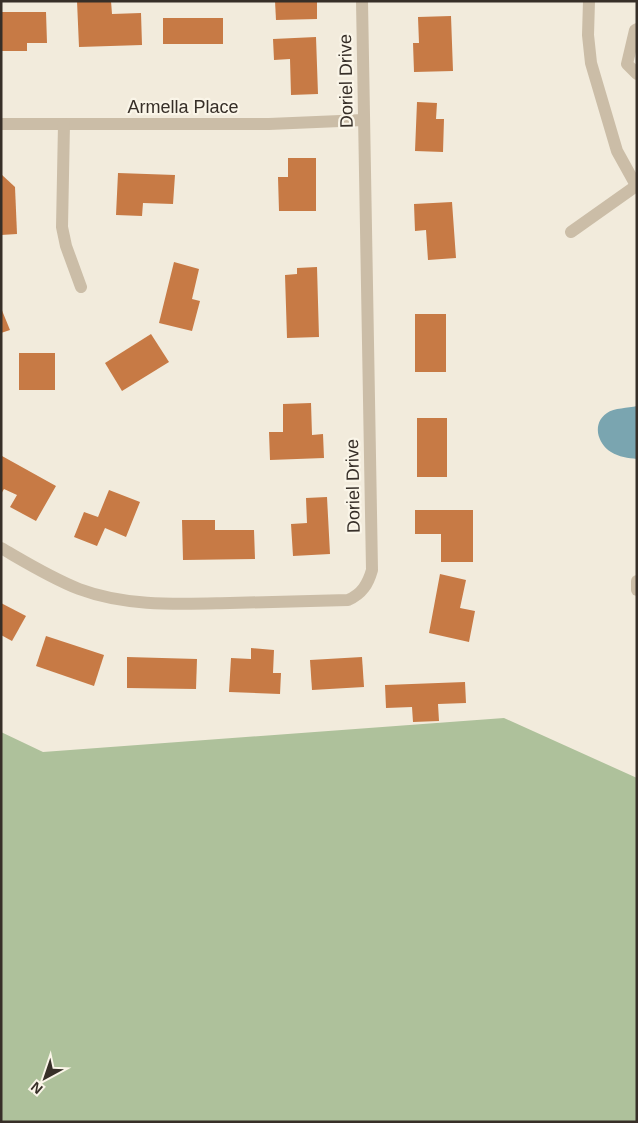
<svg xmlns="http://www.w3.org/2000/svg" width="638" height="1123" font-family="Arial,sans-serif">
  <style>
    .green { fill: #aec19b }
    .water { fill: #7aa5b0 }
    .building { fill: #c77a45 }
    .lines { fill: none; stroke-linecap: round; stroke-linejoin: round }
    .minor { stroke: #cbbda7; stroke-width: 12 }
    .labels { text-anchor: middle; stroke-width: 4.5; stroke-linejoin: round; paint-order: stroke }
    .street-label { font-size: 18px; fill: #372f28; stroke: #faf5e8 }
  </style>
  <rect width="100%" height="100%" fill="#f2ebdc"/>
  <!-- green -->
  <polygon class="green" points="504,718 637,778 637,1122 1,1122 1,732 43,752"/>
  <!-- water -->
  <path class="water" d="M637,406V459C628,458 619,457 611,452C597,443 592,423 607,413C614,408 628,408 637,406Z"/>
  <!-- building -->
  <g class="building">
    <polygon points="77,1 111,1 112,14 141,13 142,45 79,47"/>
    <polygon points="275,1 317,1 317,19 276,20"/>
    <polygon points="1,12 46,12 47,43 27,43 27,51 1,51"/>
    <polygon points="451,16 453,71 414,72 413,43 419,43 418,17"/>
    <rect x="163" y="18" width="60" height="26"/>
    <polygon points="316,37 318,94 291,95 290,59 274,60 273,39"/>
    <polygon points="417,102 437,103 436,119 444,119 443,152 415,151"/>
    <polygon points="288,158 316,158 316,211 279,211 278,177 288,177"/>
    <polygon points="118,173 175,175 173,204 143,203 142,216 116,215"/>
    <polygon points="1,174 15,187 17,234 1,235"/>
    <polygon points="452,202 456,258 428,260 426,230 415,231 414,204"/>
    <polygon points="174,262 199,269 192,299 200,301 192,331 159,323"/>
    <polygon points="317,267 319,337 287,338 285,275 297,274 297,268"/>
    <polygon points="1,308 10,330 1,333"/>
    <rect x="415" y="314" width="31" height="58"/>
    <polygon points="151,334 169,362 122,391 105,363"/>
    <rect x="19" y="353" width="36" height="37"/>
    <polygon points="311,403 312,435 323,434 324,458 270,460 269,432 283,432 283,404"/>
    <rect x="417" y="418" width="30" height="59"/>
    <polygon points="2,456 56,486 36,521 10,507 17,495 4,489 1,494"/>
    <polygon points="109,490 140,502 126,537 105,528 97,546 74,537 84,512 98,517"/>
    <polygon points="327,497 330,554 293,556 291,524 307,523 306,498"/>
    <polygon points="415,510 473,510 473,562 441,562 441,534 415,534"/>
    <polygon points="182,520 215,520 215,530 254,530 255,559 183,560"/>
    <polygon points="440,574 466,580 460,608 475,611 469,642 429,633"/>
    <polygon points="1,603 26,616 12,641 1,635"/>
    <polygon points="46,636 104,655 94,686 36,666"/>
    <polygon points="251,648 274,650 273,673 281,673 280,694 229,692 231,658 251,659"/>
    <polygon points="127,657 197,659 196,689 127,688"/>
    <polygon points="362,657 364,687 312,690 310,660"/>
    <polygon points="465,682 466,703 438,704 439,721 413,722 412,707 386,708 385,685"/>
  </g>
  <g class="lines">
    <!-- minor -->
    <g class="minor">
      <polyline points="589,1 588,35 591,63 617,151 637,187"/>
      <polyline points="637,29 635,30 627,64 637,74"/>
      <polyline points="1,124 269,124 364,120"/>
      <polyline points="64,124 62,227 66,246 81,287"/>
      <polyline points="571,232 636,186"/>
      <path d="M1,548C27,563 51,578 79,589C127,607 179,604 230,603C269,602 308,601 348,600C362,594 368,584 372,570L362,1"/>
      <polyline points="637,581 637,590"/>
    </g>
  </g>
  <g class="labels">
    <!-- street labels -->
    <g class="street-label">
      <text transform="translate(346 81) rotate(-91)" y="6">Doriel Drive</text>
      <text x="183" y="113">Armella Place</text>
      <text transform="translate(353 486) rotate(-91)" y="6">Doriel Drive</text>
    </g>
  </g>
  <!-- border -->
  <rect width="638" height="1123" fill="none" stroke="#372f28" stroke-width="5"/>
  <!-- north arrow -->
  <g transform="translate(45 1078) rotate(220)" stroke="#faf5e8" stroke-width="4" paint-order="stroke">
  <path d="M0-4L9 19L0 12L-9 19Z" fill="#372f28"/>
  <text y="-8" font-size="14" font-weight="bold" text-anchor="middle" fill="#372f28">N</text>
  </g>
</svg>
